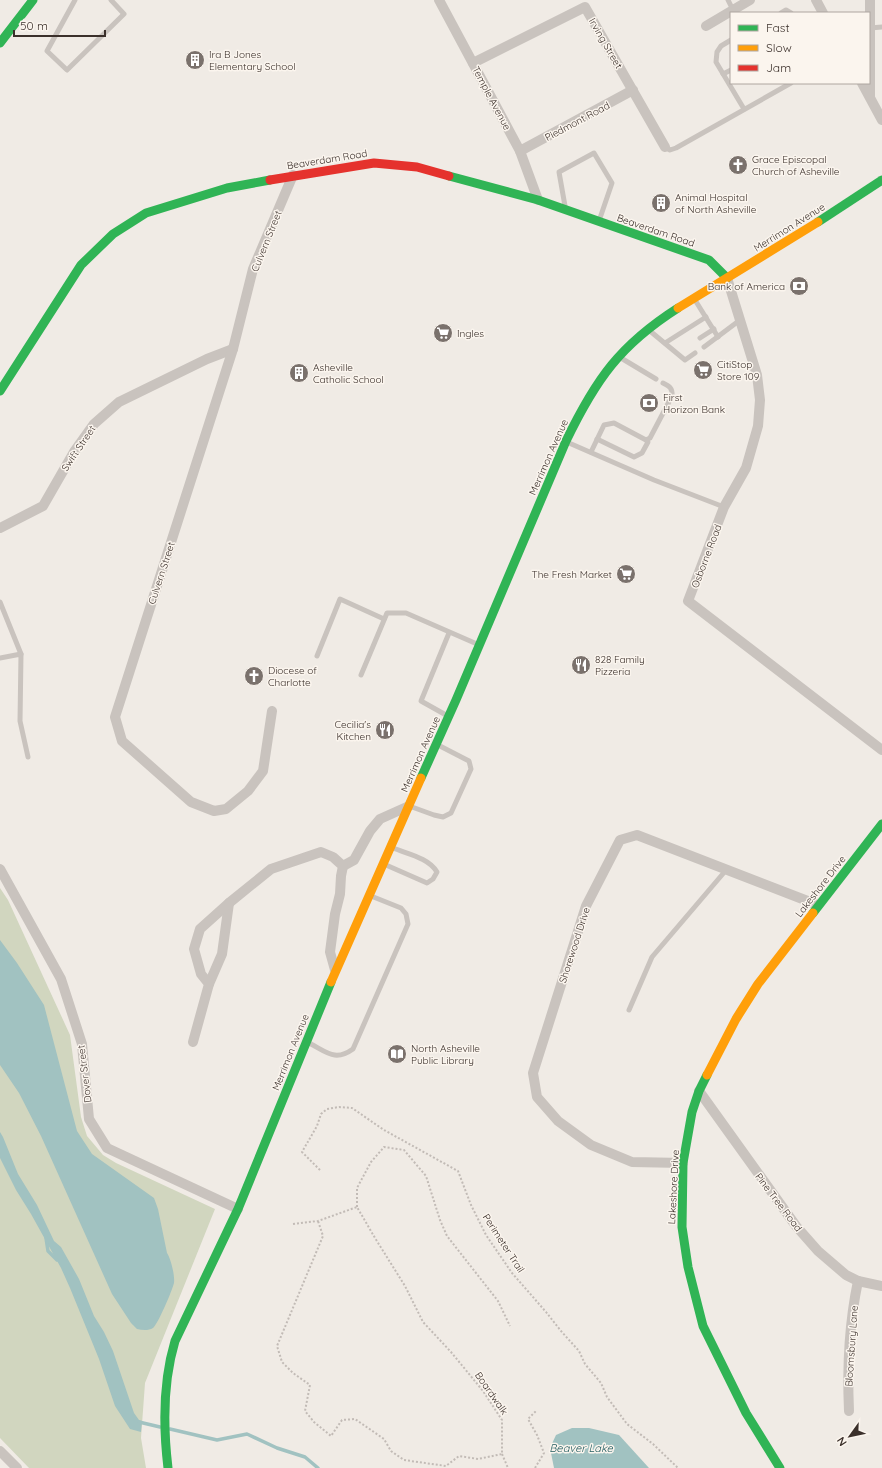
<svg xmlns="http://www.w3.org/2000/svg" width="882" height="1468" font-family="Quicksand,sans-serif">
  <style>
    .green { fill: #d1d6bf }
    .water { fill: #a1c2c1 }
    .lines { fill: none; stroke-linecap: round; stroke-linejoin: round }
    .stream { stroke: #a1c2c1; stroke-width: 3.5 }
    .path { stroke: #c2bbb6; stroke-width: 2; stroke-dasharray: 2 2; stroke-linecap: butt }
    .lane { stroke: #c9c3be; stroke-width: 5 }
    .street { stroke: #c9c3be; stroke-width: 10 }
    .fast { stroke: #30b455; stroke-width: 9 }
    .slow { stroke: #ff9f0a; stroke-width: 9 }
    .jam { stroke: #e5322d; stroke-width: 9 }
    .labels { text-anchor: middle; stroke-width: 3; stroke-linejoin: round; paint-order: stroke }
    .street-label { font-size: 10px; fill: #3b302b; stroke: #fbf5ee }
    .poi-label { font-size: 10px; fill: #3b302b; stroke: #fbf5ee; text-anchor: start }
    .water-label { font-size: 11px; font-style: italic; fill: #1f5a5e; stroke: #fbf5ee }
  </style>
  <rect width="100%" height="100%" fill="#f0ebe5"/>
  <!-- green -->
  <polygon class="green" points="0,888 8,900 70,1035 81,1117 87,1136 103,1155 116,1163 215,1209 145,1383 141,1438 146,1468 29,1468 0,1438"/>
  <!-- water -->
  <g class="water">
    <path d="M0,940L17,963L44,1005L77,1131L92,1154L154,1198L158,1209L167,1253C171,1259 175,1276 174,1283C172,1291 158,1324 153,1328C148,1331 142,1330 137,1329L131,1323L112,1294L41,1136L19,1093L0,1065Z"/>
    <polygon points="0,1132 3,1137 18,1174 37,1205 54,1241 61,1247 79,1279 94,1316 104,1332 113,1351 134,1413 139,1420 142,1421 141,1432 130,1429 115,1406 99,1359 70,1288 61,1268 31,1214 16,1190 0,1158"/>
    <polygon points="572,1428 589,1428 619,1435 649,1468 554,1468 550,1448 556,1435"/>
  </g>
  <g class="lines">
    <!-- stream -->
    <g class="stream">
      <polyline points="46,1238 48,1251 57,1260"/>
      <polyline points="139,1422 160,1427"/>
      <polyline points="170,1429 217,1440 247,1434 277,1448 305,1457 318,1468"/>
    </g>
    <!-- path -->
    <g class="path">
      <polyline points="320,1170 302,1152 317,1126 321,1114 327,1109 339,1107 352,1108 384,1130 458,1171 471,1205 486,1235 512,1273 546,1312 561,1331 579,1351 585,1364 601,1383 607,1397 627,1424 653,1444 678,1468"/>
      <polyline points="357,1207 357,1188 371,1162 384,1147 404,1150 426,1176 440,1220 447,1236 498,1301 510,1326"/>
      <polyline points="293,1224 318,1221 357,1207 375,1238 405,1286 423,1322 451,1352 483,1391 502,1420 502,1454 478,1459 459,1456 446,1466 404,1460 391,1451 384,1439 355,1419 342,1420 331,1436 314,1422 305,1411 310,1385 293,1373 282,1362 277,1346 323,1236 318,1221"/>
      <polyline points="502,1454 508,1468"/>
      <polyline points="535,1468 544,1453 537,1435 528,1419 536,1411"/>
    </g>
    <!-- lane -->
    <g class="lane">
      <polyline points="75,0 47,51 67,70 124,14 111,0"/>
      <polyline points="728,0 733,10"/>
      <polyline points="781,13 786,10 791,13"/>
      <polyline points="870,28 882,27"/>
      <polyline points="731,40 721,46 717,52 716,62 744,109"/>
      <polyline points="723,74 731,70"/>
      <polyline points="665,147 670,150 676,148 791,83"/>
      <polyline points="565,206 559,172 594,153 612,183 599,221"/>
      <polyline points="695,300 718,337"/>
      <polyline points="650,331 685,360 695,353"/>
      <polyline points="700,338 714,329"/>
      <polyline points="665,343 706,317"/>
      <polyline points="704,347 740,320"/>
      <polyline points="621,358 656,379"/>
      <polyline points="597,439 634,457 642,453 648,442 646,440"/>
      <path d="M646,440L650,438L672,396C673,388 669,386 663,383"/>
      <polyline points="569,443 654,480 724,507"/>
      <polyline points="591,452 604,425 614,423 646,440"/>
      <polyline points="0,602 21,654"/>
      <polyline points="317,656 340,599 384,619"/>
      <polyline points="0,658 21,654 20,721 28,757"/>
      <polyline points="361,675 387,613 406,613 477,644"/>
      <polyline points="446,715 421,701 449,633"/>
      <polyline points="412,807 434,815 443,817 451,813 471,769 469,761 438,745"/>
      <path d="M386,865L427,883L433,879L437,872C429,858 408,854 393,848"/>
      <polyline points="629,1010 652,957 727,869"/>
      <path d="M309,1043C327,1052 335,1062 353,1049L408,924L406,914L401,908L371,896"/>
    </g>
    <!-- street -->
    <g class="street">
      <polyline points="439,0 520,151 538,200"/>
      <polyline points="816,0 823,13"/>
      <polyline points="706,26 750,0"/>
      <polyline points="473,63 585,7 665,147"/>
      <polyline points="862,83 882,120"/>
      <polyline points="870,96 870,0"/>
      <polyline points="520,151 633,90"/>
      <polyline points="727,278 757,375 760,400 758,426 746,468 724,507 688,601 882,750"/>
      <polyline points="0,528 43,506 74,452 94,424 119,402 207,359 233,349"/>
      <polyline points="272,711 263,771 248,791 226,809 214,811 191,802 122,741 115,717 233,349 253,269 293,175"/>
      <polyline points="343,866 354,860 370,831 380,819 409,806"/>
      <polyline points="0,869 61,979 82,1044 89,1119 107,1148 238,1209"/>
      <polyline points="209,984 222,954 229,903"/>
      <polyline points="193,1042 209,984 201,974 194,949 200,929 229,903 271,869 321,852 333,857 343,866 341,876 340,894 335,914 330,952 335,970"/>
      <polyline points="699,1091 796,1226 818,1251 846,1275 858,1281 882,1286"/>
      <polyline points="683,1163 632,1162 591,1145 558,1121 537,1097 533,1073 586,906 620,840 637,835 818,905"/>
      <path d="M849,1411C847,1367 849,1324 858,1281"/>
      <polyline points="0,1451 17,1468"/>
    </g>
    <!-- fast -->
    <g class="fast">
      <polyline points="0,43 33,0"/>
      <polyline points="449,176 538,200 709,260 727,278"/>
      <polyline points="818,222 882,180"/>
      <polyline points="0,391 81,265 113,234 146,213 227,188 270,180"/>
      <path d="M421,778L456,700L566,441C596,379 620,345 678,308"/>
      <polyline points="813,913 882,824"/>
      <polyline points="707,1075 699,1091 692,1112 683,1163 682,1227 688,1267 703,1326 746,1413 780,1468"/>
      <path d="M168,1468C163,1426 163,1381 175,1341L238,1209L331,982"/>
    </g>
    <!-- slow -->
    <g class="slow">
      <polyline points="678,308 818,222"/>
      <polyline points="331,982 421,778"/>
      <polyline points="707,1075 736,1019 758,984 813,913"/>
    </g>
    <!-- jam -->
    <polyline class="jam" points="270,180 374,163 417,167 449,176"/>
  </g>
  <!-- icons -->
  <defs>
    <g id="building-disc" transform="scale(1)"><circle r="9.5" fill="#7a716c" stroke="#fbf5ee"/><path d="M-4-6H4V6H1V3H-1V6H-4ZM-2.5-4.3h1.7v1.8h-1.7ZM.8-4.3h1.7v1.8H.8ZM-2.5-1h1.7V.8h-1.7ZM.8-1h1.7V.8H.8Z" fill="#fff"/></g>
    <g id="church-disc" transform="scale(1)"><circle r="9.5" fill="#7a716c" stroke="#fbf5ee"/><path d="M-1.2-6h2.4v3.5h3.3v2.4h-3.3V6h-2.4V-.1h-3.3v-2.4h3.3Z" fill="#fff"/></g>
    <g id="bank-disc" transform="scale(1)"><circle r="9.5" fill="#7a716c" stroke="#fbf5ee"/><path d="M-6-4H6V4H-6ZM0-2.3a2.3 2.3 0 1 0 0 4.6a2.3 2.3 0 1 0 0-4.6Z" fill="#fff"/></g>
    <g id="supermarket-disc" transform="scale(1)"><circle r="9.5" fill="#7a716c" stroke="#fbf5ee"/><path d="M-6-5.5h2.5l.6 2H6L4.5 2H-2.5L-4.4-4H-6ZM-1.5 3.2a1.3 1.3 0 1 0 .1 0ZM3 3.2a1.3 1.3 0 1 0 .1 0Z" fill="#fff"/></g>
    <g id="restaurant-disc" transform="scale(1)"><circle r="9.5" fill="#7a716c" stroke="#fbf5ee"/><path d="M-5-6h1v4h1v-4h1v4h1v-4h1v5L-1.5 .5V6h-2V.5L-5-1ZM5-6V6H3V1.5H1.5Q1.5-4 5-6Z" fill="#fff"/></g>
    <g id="library-disc" transform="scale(1)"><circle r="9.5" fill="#7a716c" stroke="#fbf5ee"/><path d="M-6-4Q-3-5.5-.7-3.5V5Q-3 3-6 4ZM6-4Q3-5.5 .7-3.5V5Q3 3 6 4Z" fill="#fff"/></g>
  </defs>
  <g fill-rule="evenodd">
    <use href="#building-disc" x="195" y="60"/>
    <use href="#church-disc" x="738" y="165"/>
    <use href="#building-disc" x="661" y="203"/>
    <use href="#bank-disc" x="799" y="286"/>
    <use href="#supermarket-disc" x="443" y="333"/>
    <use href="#supermarket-disc" x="703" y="370"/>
    <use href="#building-disc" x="299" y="373"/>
    <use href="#bank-disc" x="649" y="403"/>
    <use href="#supermarket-disc" x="626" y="574"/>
    <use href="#restaurant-disc" x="581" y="665"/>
    <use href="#church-disc" x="254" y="676"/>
    <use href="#restaurant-disc" x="385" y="730"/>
    <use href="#library-disc" x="397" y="1054"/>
  </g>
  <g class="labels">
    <!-- street labels -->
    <g class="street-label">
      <text transform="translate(606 43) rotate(60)" y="4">Irving Street</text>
      <text transform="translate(492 98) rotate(62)" y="4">Temple Avenue</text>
      <text transform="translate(577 121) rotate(-28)" y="4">Piedmont Road</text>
      <text transform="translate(327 159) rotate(-9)" y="4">Beaverdam Road</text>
      <text transform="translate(789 227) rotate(-32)" y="4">Merrimon Avenue</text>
      <text transform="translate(656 230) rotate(19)" y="4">Beaverdam Road</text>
      <text transform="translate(266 241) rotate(-68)" y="4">Culvern Street</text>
      <text transform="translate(78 448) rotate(-56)" y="4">Swift Street</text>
      <text transform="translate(548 457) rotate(-66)" y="4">Merrimon Avenue</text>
      <text transform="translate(706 556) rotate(-69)" y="4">Osborne Road</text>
      <text transform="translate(161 573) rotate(-72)" y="4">Culvern Street</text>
      <text transform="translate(420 754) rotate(-66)" y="4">Merrimon Avenue</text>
      <text transform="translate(820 886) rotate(-52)" y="4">Lakeshore Drive</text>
      <text transform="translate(574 945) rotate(-72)" y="4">Shorewood Drive</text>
      <text transform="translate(290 1052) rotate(-68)" y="4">Merrimon Avenue</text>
      <text transform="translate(84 1074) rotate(-97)" y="4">Dover Street</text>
      <text transform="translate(673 1187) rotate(-87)" y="4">Lakeshore Drive</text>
      <text transform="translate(779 1202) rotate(53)" y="4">Pine Tree Road</text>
      <text transform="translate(504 1243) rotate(57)" y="4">Perimeter Trail</text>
      <text transform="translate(851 1346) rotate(-86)" y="4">Bloomsbury Lane</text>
      <text transform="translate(492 1393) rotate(55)" y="4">Boardwalk</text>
    </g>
    <!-- poi labels -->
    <g class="poi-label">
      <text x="209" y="58">Ira B Jones<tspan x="209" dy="12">Elementary School</tspan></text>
      <text x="752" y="163">Grace Episcopal<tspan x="752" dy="12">Church of Asheville</tspan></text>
      <text x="675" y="201">Animal Hospital<tspan x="675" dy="12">of North Asheville</tspan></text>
      <text x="785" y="290" text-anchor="end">Bank of America</text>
      <text x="457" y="337">Ingles</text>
      <text x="717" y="368">CitiStop<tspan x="717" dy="12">Store 109</tspan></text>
      <text x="313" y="371">Asheville<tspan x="313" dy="12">Catholic School</tspan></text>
      <text x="663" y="401">First<tspan x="663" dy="12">Horizon Bank</tspan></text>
      <text x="612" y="578" text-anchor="end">The Fresh Market</text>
      <text x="595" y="663">828 Family<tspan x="595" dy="12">Pizzeria</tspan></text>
      <text x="268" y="674">Diocese of<tspan x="268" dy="12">Charlotte</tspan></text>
      <text x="371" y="728" text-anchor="end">Cecilia's<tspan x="371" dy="12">Kitchen</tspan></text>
      <text x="411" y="1052">North Asheville<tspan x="411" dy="12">Public Library</tspan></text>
    </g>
    <!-- water labels -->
    <g class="water-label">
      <text x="581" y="1452">Beaver Lake</text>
    </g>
  </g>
  <!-- legend -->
  <rect x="730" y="12" width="140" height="72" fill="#fbf5ee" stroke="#aea6a0"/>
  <rect x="738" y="25" width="20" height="6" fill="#30b455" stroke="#aea6a0"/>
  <text x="766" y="32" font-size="12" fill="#3b302b">Fast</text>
  <rect x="738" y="45" width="20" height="6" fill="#ff9f0a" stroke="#aea6a0"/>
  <text x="766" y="52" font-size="12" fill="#3b302b">Slow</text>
  <rect x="738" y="65" width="20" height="6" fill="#e5322d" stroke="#aea6a0"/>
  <text x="766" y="72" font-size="12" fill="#3b302b">Jam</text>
  <!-- north arrow -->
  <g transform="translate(850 1436) rotate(237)" stroke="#fbf5ee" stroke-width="3" paint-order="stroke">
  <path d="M0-3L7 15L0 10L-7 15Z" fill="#3b302b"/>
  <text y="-6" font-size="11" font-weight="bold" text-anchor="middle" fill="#3b302b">N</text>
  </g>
  <!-- scale -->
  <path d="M14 30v6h91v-6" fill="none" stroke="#3b302b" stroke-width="2"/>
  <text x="20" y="30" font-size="12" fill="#3b302b" stroke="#fbf5ee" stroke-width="3" paint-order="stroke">50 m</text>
</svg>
